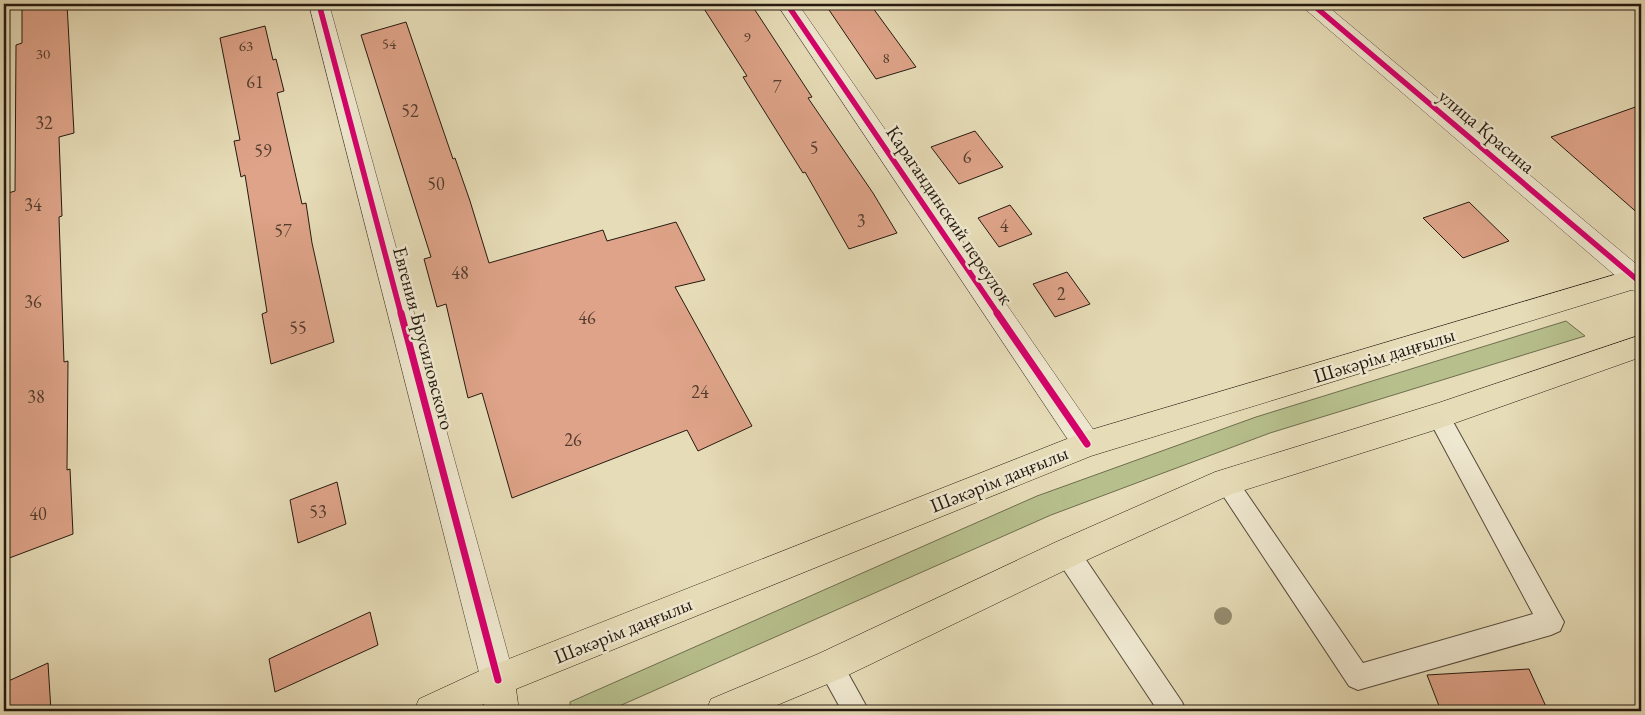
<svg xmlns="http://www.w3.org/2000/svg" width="1645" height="715" font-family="'EB Garamond',serif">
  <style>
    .green { fill: #b7c08d; stroke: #6e6d4e }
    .building { fill: #dea388; stroke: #251a10 }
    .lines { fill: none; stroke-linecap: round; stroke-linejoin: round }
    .service-casing { stroke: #554a3a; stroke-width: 2 }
    .minor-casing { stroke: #554a3a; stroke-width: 1 }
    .tertiary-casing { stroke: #554a3a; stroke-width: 1 }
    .primary-casing { stroke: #251a10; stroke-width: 1 }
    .service { fill: #efe8d0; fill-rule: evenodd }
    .minor { fill: #efe8d0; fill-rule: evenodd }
    .tertiary { fill: #efe8d0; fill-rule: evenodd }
    .primary { fill: #e6dcb7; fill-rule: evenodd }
    .cycleway-far1-casing { stroke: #efe8d0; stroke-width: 8 }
    .cycleway-casing { stroke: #efe8d0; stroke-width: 10 }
    .cycleway-far1 { stroke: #d6006c; stroke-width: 5.5 }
    .cycleway { stroke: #d6006c; stroke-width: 7 }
    .tree { fill: #948d70 }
    .labels { text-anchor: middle; stroke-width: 5; stroke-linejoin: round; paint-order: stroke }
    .far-number-label { font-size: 15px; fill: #533c2e }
    .number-label { font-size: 18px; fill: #533c2e }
    .street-label { font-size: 20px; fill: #251a10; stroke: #efe8d0 }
  </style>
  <rect width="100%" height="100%" fill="#e6dcb7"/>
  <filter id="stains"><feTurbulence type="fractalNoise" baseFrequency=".004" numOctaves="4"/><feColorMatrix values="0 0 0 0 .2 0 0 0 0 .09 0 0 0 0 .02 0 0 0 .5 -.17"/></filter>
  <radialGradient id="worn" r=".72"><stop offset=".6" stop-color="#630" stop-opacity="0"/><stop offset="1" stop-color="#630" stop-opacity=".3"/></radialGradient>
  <!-- green -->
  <polygon class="green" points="1566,321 1585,336 1270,433 1051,515 608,711 570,711 570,702 1037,496 1256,417"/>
  <!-- building -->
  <g class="building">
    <polygon points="22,4 67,4 74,133 59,137 62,216 59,217 64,362 68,361 67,470 70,469 73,534 4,560 5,194 15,191 16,45 22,43"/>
    <polygon points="701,4 751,4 812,97 808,98 873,193 897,233 849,249 805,172 803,173 743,77 747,76"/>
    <polygon points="825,4 870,4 916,67 876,79"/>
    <polygon points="406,22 453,159 455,158 470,201 489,263 603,230 607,241 676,222 705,280 675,287 752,426 698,451 687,430 512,498 482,393 468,398 446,304 437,307 424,259 431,257 361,35"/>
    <polygon points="265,26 273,60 276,59 284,91 277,93 302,204 306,203 312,243 334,342 271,364 262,314 267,312 245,175 241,177 234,141 240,140 220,38"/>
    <polygon points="1641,105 1641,216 1551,137"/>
    <polygon points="975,131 1003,167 959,184 931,147"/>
    <polygon points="1469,202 1509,241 1463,258 1423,218"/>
    <polygon points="1010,205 1032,234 999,247 978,218"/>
    <polygon points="1067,272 1090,304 1055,317 1033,284"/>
    <polygon points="337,482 346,524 298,543 290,500"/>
    <polygon points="370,612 378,645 275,692 269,659"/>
    <polygon points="48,663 51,711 4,711 4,683"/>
    <polygon points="1529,669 1548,711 1441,711 1427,675"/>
  </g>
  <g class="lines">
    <!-- service casing -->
    <g class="service-casing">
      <g id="service">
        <polygon points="1438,406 1446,409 1564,622 1560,631 1551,635 1358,690 1349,686 1214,482 1218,475 1226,471 1234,475 1363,663 1533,614 1427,416 1430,409"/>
        <polygon points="1067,541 1076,545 1182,702 1186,711 1158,711 1058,561 1055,553 1058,545"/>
        <polygon points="830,653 839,657 869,711 842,711 817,666 821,657"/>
      </g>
    </g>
    <!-- minor casing -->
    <g class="minor-casing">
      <g id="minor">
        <polygon points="309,4 329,4 515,680 510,692 498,697 486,692 481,680"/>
        <polygon points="777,4 798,4 1097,435 1102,444 1097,453 1087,457 1077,453"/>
      </g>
    </g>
    <!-- tertiary casing -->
    <g class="tertiary-casing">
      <polygon id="tertiary" points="1302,4 1325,4 1641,268 1641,293 1632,290 1305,9"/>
    </g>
    <!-- primary casing -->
    <g class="primary-casing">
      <g id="primary">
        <polygon points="1641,267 1641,287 1091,456 516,689 519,711 485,711 484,704 468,711 414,711 419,699 486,668 1087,431"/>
        <polygon points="1641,335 1641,357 1438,429 1232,494 1078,564 842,678 763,711 706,711 711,699 818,654 1056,542 1215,472 1438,403"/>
      </g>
    </g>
    <!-- service -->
    <use href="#service" class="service"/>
    <!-- minor -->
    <use href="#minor" class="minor"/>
    <!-- tertiary -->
    <use href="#tertiary" class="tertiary"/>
    <!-- primary -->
    <use href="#primary" class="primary"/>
    <!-- cycleway-far1 casing -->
    <g class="cycleway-far1-casing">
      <g id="cycleway-far1">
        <polyline points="319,4 401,314"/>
        <polyline points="787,4 998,314"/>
        <polyline points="1312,4 1641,283"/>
      </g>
    </g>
    <!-- cycleway casing -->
    <g class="cycleway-casing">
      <g id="cycleway">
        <polyline points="401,313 498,680"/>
        <polyline points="997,313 1087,444"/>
      </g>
    </g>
    <!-- cycleway-far1 -->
    <use href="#cycleway-far1" class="cycleway-far1"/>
    <!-- cycleway -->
    <use href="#cycleway" class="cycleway"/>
  </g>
  <!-- trees -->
  <circle class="tree" cx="1223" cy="616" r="9"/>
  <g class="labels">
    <!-- far-number labels -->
    <g class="far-number-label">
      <text x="747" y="42">9</text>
      <text x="389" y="49">54</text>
      <text x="246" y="51">63</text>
      <text x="43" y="59">30</text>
      <text x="886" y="63">8</text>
    </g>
    <!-- number labels -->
    <g class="number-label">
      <text x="255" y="88">61</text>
      <text x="777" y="93">7</text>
      <text x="410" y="117">52</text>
      <text x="44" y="129">32</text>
      <text x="814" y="154">5</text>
      <text x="263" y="157">59</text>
      <text x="967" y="163">6</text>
      <text x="436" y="190">50</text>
      <text x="33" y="211">34</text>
      <text x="861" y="227">3</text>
      <text x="1004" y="232">4</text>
      <text x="283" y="237">57</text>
      <text x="460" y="279">48</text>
      <text x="1061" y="300">2</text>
      <text x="33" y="308">36</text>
      <text x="587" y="324">46</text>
      <text x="298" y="334">55</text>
      <text x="700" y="398">24</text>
      <text x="36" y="403">38</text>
      <text x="573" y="446">26</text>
      <text x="318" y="518">53</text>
      <text x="38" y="520">40</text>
    </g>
    <!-- street labels -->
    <g class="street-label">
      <text transform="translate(1487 131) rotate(40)" y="7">улица Красина</text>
      <text transform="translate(950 215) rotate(56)" y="7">Карагандинский переулок</text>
      <text transform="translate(424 338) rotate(75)" y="7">Евгения Брусиловского</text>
      <text transform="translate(1384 355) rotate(-17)" y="7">Шәкәрім даңғылы</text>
      <text transform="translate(999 479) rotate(-22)" y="7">Шәкәрім даңғылы</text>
      <text transform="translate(623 630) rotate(-22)" y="7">Шәкәрім даңғылы</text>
    </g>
  </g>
  <!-- margin -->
  <rect width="1645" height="715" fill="none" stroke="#e6dcb7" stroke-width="20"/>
  <rect x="5" y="5" width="1635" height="705" fill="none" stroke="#251a10" stroke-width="2.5"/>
  <rect x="10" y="10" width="1625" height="695" fill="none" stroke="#251a10"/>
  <rect width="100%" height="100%" filter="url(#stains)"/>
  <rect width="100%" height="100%" fill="url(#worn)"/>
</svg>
